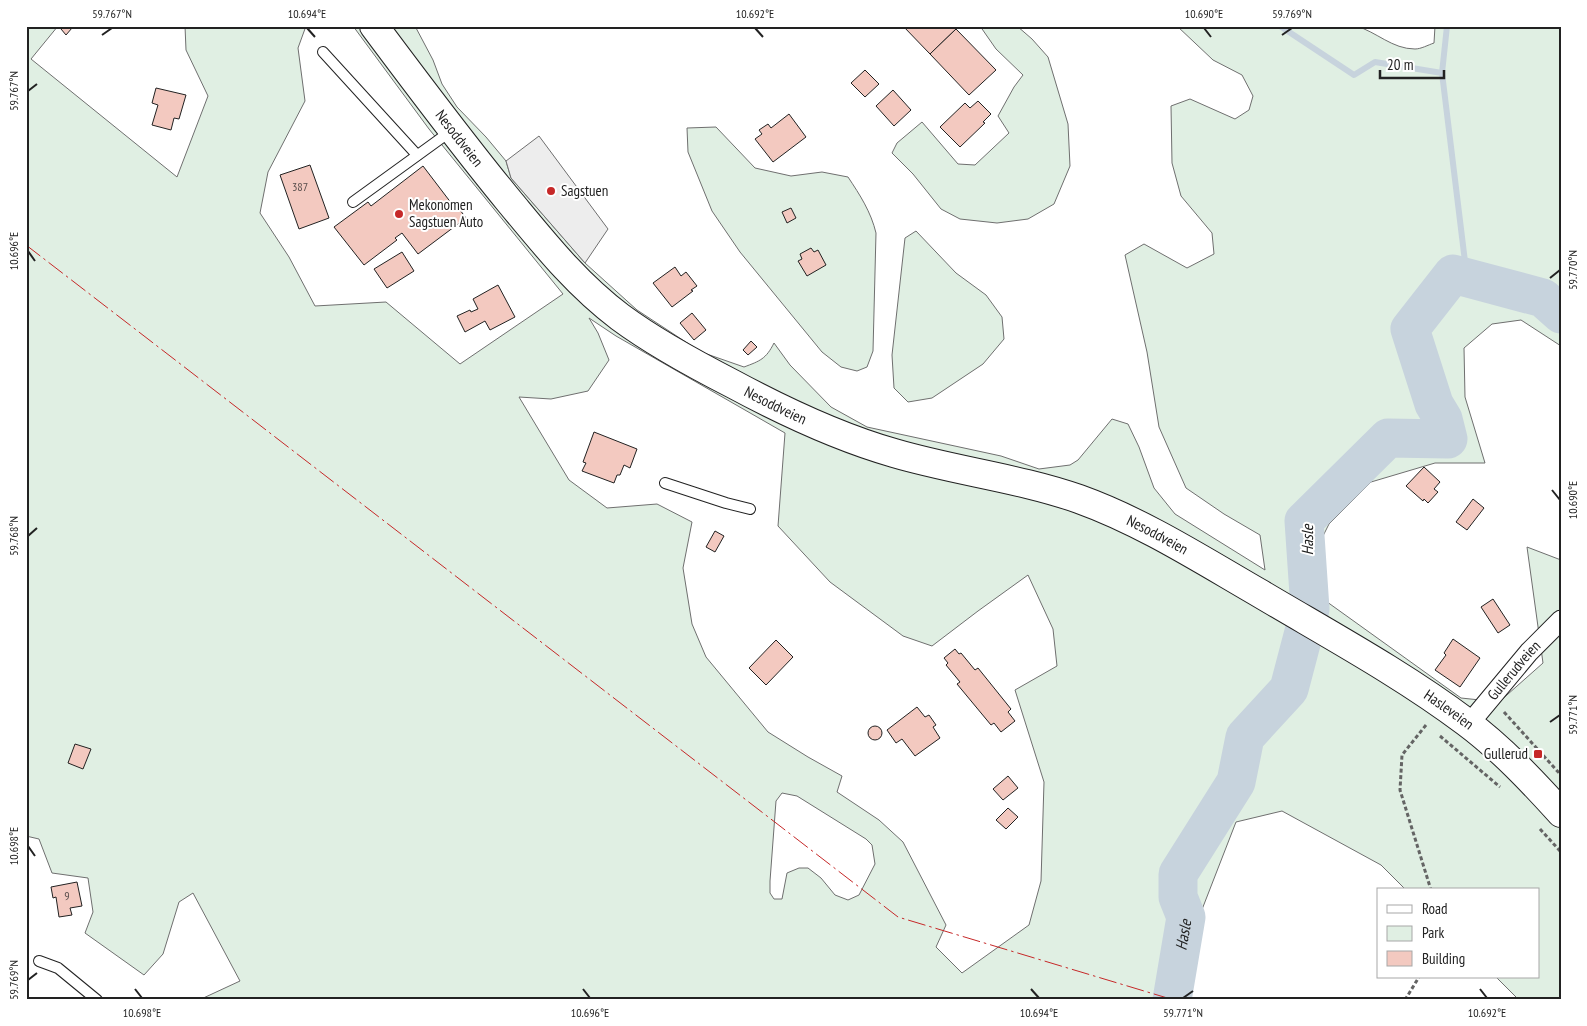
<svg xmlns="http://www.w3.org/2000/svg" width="1587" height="1026" font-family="'PT Sans Narrow',sans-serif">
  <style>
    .green { fill: #e0efe3; stroke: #6f6f6f; fill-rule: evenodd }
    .parking { fill: #ededed; stroke: #6f6f6f }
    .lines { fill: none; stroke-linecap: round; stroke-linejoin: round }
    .stream { stroke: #c7d3dd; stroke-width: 6 }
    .river { stroke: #c7d3dd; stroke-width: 39 }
    .building { fill: #f3c9c0; stroke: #222 }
    .lane-casing { stroke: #222; stroke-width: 12 }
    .street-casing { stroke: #222; stroke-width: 21 }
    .primary-casing { stroke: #222; stroke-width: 30 }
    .path { stroke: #646464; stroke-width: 3; stroke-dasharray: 4 2.5; stroke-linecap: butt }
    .lane { stroke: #fff; stroke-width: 10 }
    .street { stroke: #fff; stroke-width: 19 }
    .primary { stroke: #fff; stroke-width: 28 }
    .power { stroke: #c62828; stroke-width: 1; stroke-dasharray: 18 4 2.5 4; stroke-linecap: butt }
    .ticks { fill: none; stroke: #222; stroke-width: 2 }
    .poi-dot { fill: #c62828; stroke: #fff; stroke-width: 2 }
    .labels { text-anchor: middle; stroke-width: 4; stroke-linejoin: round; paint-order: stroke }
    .number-label { font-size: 12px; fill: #564c4a }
    .street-label { font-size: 15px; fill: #222; stroke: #fff }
    .poi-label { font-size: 15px; fill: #222; stroke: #fff; text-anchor: start }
    .water-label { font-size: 16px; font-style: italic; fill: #222; stroke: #fff }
    .neatline { fill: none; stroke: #222; stroke-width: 2 }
    .ticks-label { font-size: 12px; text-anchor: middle; fill: #222 }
  </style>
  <rect width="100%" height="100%" fill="#fff"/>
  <!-- green -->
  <g class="green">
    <path d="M26,26H58L31,59L177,177L208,96L186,50L185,26H306L298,48L305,101L268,172L260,213L289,257L315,306L386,302L460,364L563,294L429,129L353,26H415L433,60L442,84L457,107L486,137L506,161L511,178L585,263L637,310L701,352L744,367C760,361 766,359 774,343L790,365L831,407L867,427L1001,456L1039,469L1070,465L1078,460L1112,419L1128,424L1139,447L1154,488L1175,514L1265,570L1260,535L1224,514L1186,488L1159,427L1147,352L1125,255L1144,244L1187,268L1214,254L1212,233L1181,196L1172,163L1171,106L1190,99L1235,119L1249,110L1253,96L1242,75L1213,60L1177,26H1356C1377,32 1392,49 1415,49C1421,49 1428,45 1434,43L1435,26H1561V346L1521,320L1492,324L1464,348L1465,397L1485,463H1435L1371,482L1329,524L1318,546L1316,594L1461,698L1499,702L1543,663L1527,547L1561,560V1000H1519L1496,977H1538V890H1406L1381,865L1282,811L1236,822L1175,979L1183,1000H199L240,981L193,893L179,902L163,954L144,975L85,933L93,912L88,878L52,873L39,839L26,836ZM589,318L616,336L785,433L778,526L830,582L903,636L932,646L978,611L1028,575L1053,629L1057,666L1015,690L1044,782L1041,881L1029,925L962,973L936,947L946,925L903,842L879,820L837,792L842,776L808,757L768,732L706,657L692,624L683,568L692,522L657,504L607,508L569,480L519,397L551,399L588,391L609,360L598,333ZM782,793L797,796L866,839L872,845L875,864L859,895L848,900L835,895L821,878L808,868H799L787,873L782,899H774L770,893V881L776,801Z"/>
    <polygon points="980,26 1017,26 1032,39 1048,57 1068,124 1070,166 1054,204 1028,219 997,223 960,219 941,209 913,174 892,153 897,143 922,122 958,164 975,165 1009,133 998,116 1014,87 1023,75 996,49"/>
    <path d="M716,127L755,168L791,176L822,172L848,177C860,195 871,212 876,233L873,351L867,367L857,371L841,367L822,352L740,252L712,211L688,152L687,128Z"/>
    <polygon points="916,231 956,273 986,295 1002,317 1004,339 983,364 932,398 908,402 894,388 892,355 905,238"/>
  </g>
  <!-- parking -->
  <polygon class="parking" points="539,136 608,229 585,263 511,178 506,161"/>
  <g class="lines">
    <!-- stream -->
    <g class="stream">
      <polyline points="1280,26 1354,75 1375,62 1442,73"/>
      <polyline points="1447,26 1442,73 1467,278"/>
    </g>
    <!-- river -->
    <path class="river" id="s1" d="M1172,1000L1186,917L1178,897V874L1236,782L1245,737L1289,689L1310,609L1304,521L1388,438L1448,439L1443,419L1434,404L1410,329L1453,274L1543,298L1561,314"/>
  </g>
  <!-- building -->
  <g class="building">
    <polygon points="64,26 70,26 72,28 66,35 61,29"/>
    <polygon points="903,26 953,26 956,29 930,54"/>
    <polygon points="956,29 996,70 969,95 930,54"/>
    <polygon points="865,70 879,84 865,97 851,83"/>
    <polygon points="156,88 186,95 179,119 174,118 171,130 152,125 158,105 152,103"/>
    <polygon points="893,90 911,110 894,126 876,106"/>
    <polygon points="978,101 991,114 983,122 985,123 960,147 940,127 965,103 970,108"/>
    <polygon points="789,114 806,137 773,162 755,139 762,134 759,130 768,124 771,128"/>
    <polygon points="310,165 329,218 299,229 280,175"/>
    <polygon points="423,166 455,208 457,206 466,218 418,254 402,233 395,238 397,240 364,265 334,227 368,202 371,206"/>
    <polygon points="791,208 796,218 787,223 782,212"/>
    <polygon points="811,248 814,252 818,250 826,265 807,276 798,261 802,259 800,254"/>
    <polygon points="402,252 414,271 387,288 374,269"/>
    <polygon points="675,267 681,276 686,272 697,286 691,290 693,291 672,307 653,283"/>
    <polygon points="498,285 515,317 490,330 485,321 465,332 457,316 470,310 471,312 478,309 473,299"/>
    <polygon points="692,313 706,330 694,340 680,323"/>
    <polygon points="751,341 757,347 748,355 743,350"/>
    <polygon points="594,432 637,449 630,468 624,465 620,475 617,475 614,483 582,471 586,463 583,462"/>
    <polygon points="1424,467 1440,482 1434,489 1438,492 1428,503 1424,499 1423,501 1406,486"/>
    <polygon points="1473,499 1484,508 1467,530 1456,522"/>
    <polygon points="715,531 724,536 715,552 706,547"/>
    <polygon points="1493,599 1510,625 1498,633 1481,607"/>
    <polygon points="1453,639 1480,658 1460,687 1435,670 1446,655 1444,653"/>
    <polygon points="776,640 793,657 766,685 749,668"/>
    <polygon points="955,649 959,654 961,653 975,670 978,668 1011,709 1008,712 1015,721 1001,732 994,723 991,725 957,684 960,682 946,665 948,663 944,658"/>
    <polygon points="917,707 925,717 929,715 936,725 933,727 940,738 915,756 902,739 896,743 887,730"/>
    <circle cx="875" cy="733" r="7"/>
    <polygon points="75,744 91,749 83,769 68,763"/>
    <polygon points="1008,776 1018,788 1003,800 993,789"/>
    <polygon points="1008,808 1018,817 1006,829 996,820"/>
    <polygon points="77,882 82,906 70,908 72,915 59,917 56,897 53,898 51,887"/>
  </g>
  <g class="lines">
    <!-- lane casing -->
    <g class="lane-casing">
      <g id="lane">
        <polyline points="323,52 417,155"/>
        <polyline points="353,202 451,131"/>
        <polyline points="665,483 726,503 750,509"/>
        <polyline points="39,961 58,968 97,1000"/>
      </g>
    </g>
    <!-- street casing -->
    <g class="street-casing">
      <g id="street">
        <path id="s2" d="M1469,724L1529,652L1561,620"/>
      </g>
    </g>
    <!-- primary casing -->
    <g class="primary-casing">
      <g id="primary">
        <path id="s3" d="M374,26C418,85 462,144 509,201C543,242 576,284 620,317C655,343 694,364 733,384C785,412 838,437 894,453C955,471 1019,478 1079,499C1143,522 1202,560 1261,594C1330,635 1402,674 1466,722C1501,748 1532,781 1561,813"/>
      </g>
    </g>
    <!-- path -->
    <g class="path">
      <polyline points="1504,712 1560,774"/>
      <polyline points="1426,725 1402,755 1400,790 1431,890"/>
      <polyline points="1440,736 1500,787"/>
      <polyline points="1540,829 1561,852"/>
      <polyline points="1405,1000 1419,977"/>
    </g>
    <!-- lane -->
    <use href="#lane" class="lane"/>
    <!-- street -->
    <use href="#street" class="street"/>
    <!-- primary -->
    <use href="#primary" class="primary"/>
    <!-- power -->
    <polyline class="power" points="26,245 898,917 1174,1000"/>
  </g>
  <!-- ticks -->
  <path class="ticks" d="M307,28L315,37M755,28L763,37M1204,28L1211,37M102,35L112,28M1282,35L1292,28M28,91L37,84M28,251L35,261M1550,278L1560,270M1552,490L1560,500M28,536L37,528M1550,722L1560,715M28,846L35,856M28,980L37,973M135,989L142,998M583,989L590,998M1031,989L1039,998M1480,989L1487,998M1183,998L1193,991"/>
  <!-- markers -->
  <g class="poi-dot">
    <circle cx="551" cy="191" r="5"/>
    <circle cx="399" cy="214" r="5"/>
    <rect x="1533" y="749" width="10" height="10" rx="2.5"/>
  </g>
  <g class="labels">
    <!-- number labels -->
    <g class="number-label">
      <text x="300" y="191">387</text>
      <text x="67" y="900">9</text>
    </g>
    <!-- street labels -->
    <g class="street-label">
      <text dy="5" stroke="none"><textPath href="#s3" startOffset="141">Nesoddveien</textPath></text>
      <text dy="5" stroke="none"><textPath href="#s3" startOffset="561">Nesoddveien</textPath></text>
      <text dy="5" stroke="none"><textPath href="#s3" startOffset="966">Nesoddveien</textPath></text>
      <text dy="5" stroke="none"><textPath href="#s2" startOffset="70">Gullerudveien</textPath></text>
      <text dy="5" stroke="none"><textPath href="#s3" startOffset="1306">Hasleveien</textPath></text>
    </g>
    <!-- poi labels -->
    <g class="poi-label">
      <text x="561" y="196">Sagstuen</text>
      <text x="409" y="210">Mekonomen<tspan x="409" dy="17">Sagstuen Auto</tspan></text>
      <text x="1528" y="759" text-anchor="end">Gullerud</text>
    </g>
    <!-- water labels -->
    <g class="water-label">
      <text transform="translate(1307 540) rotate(-90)" y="6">Hasle</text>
      <text dy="6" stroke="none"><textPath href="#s1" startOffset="66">Hasle</textPath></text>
    </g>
  </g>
  <!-- border -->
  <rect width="1587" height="1026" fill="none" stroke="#ffffff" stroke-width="55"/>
  <!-- legend -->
  <rect x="1377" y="888" width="162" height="90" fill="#ffffff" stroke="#a7a7a7"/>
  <rect x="1387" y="905" width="25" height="8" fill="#ffffff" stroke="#a7a7a7"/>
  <text x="1422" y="914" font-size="15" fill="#222222">Road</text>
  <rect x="1387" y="926" width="25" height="15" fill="#e0efe3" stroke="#a7a7a7"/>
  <text x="1422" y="938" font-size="15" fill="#222222">Park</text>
  <rect x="1387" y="951" width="25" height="15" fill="#f3c9c0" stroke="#a7a7a7"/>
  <text x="1422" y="964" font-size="15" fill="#222222">Building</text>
  <!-- scale -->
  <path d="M1380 70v8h64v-8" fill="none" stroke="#222222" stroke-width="2.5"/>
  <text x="1387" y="70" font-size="15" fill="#222222" stroke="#ffffff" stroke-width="4" paint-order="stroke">20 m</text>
  <rect x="28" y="28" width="1532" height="970" class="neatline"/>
  <g class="ticks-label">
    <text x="112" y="18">59.767°N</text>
    <text x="307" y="18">10.694°E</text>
    <text x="755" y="18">10.692°E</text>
    <text x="1204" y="18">10.690°E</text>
    <text x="1292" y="18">59.769°N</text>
    <text transform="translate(14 91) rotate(-90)" y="4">59.767°N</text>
    <text transform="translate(14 251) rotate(-90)" y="4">10.696°E</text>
    <text transform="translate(1573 270) rotate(-90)" y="4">59.770°N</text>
    <text transform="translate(1573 500) rotate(-90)" y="4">10.690°E</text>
    <text transform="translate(14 536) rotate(-90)" y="4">59.768°N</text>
    <text transform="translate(1573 715) rotate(-90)" y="4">59.771°N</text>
    <text transform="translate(14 846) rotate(-90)" y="4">10.698°E</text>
    <text transform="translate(14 980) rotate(-90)" y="4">59.769°N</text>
    <text x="142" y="1017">10.698°E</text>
    <text x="590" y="1017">10.696°E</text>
    <text x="1039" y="1017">10.694°E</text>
    <text x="1183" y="1017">59.771°N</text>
    <text x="1487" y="1017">10.692°E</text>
  </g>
</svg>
